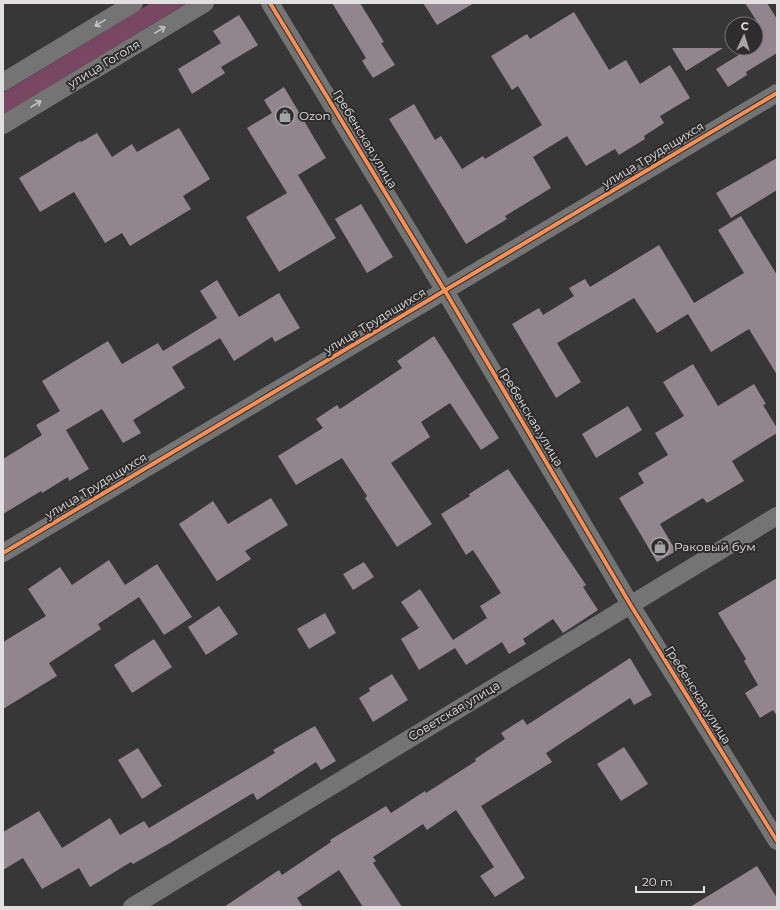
<svg xmlns="http://www.w3.org/2000/svg" width="780" height="910" font-family="Montserrat,sans-serif">
  <style>
    .green { fill: #774763 }
    .building { fill: #93858d }
    .lines { fill: none; stroke-linecap: round; stroke-linejoin: round }
    .minor { stroke: #757474; stroke-width: 18 }
    .cycleway-casing { stroke: #2e2c2d; stroke-width: 6 }
    .cycleway { stroke: #f78f57; stroke-width: 4 }
    .oneway { stroke: #c6c4c5 }
    .labels { text-anchor: middle; stroke-width: 4; stroke-linejoin: round; paint-order: stroke }
    .street-label { font-size: 12px; fill: #e1dfe0; stroke: #2e2c2d }
    .poi-label { font-size: 12px; fill: #e1dfe0; stroke: #2e2c2d; text-anchor: start }
  </style>
  <rect width="100%" height="100%" fill="#373737"/>
  <!-- green -->
  <polygon class="green" points="151,3 187,3 3,115 3,93"/>
  <!-- building -->
  <g class="building">
    <polygon points="332,3 360,3 384,42 381,43 395,65 373,78 362,61 366,58"/>
    <polygon points="423,3 474,3 437,25"/>
    <polygon points="745,3 767,3 777,19 777,53 746,72 747,75 728,87 716,69 750,48 756,48 756,20"/>
    <polygon points="574,12 609,70 626,60 640,84 670,65 690,98 660,116 664,123 644,136 645,139 619,155 615,149 586,166 567,136 533,157 551,188 505,216 507,219 466,244 389,119 414,104 435,140 441,136 462,169 483,156 485,159 542,125 518,86 512,90 491,56 527,34 530,39"/>
    <polygon points="239,15 258,45 221,67 225,73 192,94 178,69 221,43 213,31"/>
    <polygon points="672,48 723,48 686,71"/>
    <polygon points="284,87 326,158 298,175 336,238 279,272 246,217 287,193 247,128 272,113 264,100"/>
    <polygon points="179,128 210,179 183,196 191,209 130,246 122,233 105,243 74,192 40,212 19,178 80,141 81,142 97,133 112,157 132,144 137,152"/>
    <polygon points="777,158 777,190 731,218 716,193"/>
    <polygon points="361,204 393,257 367,273 335,219"/>
    <polygon points="741,216 777,275 777,375 749,329 711,352 688,314 657,333 634,298 557,343 581,382 556,398 512,324 539,308 543,315 574,296 569,288 585,279 590,287 659,245 694,303 744,273 718,230"/>
    <polygon points="217,280 239,317 279,293 300,328 275,342 272,337 234,361 220,338 172,367 185,388 133,420 141,433 123,443 102,409 66,430 89,469 69,481 68,477 42,493 41,491 3,514 3,459 42,435 36,425 60,411 42,381 108,341 122,364 158,343 163,351 217,318 200,291"/>
    <polygon points="434,336 499,438 481,450 450,403 421,422 430,437 391,463 432,524 397,547 365,498 367,496 342,458 296,485 278,456 323,428 316,419 337,405 340,409 402,368 397,361"/>
    <polygon points="693,364 718,406 754,384 766,404 763,405 777,428 777,433 732,461 744,481 707,503 703,498 660,524 676,551 657,562 619,498 644,483 638,473 668,455 655,433 684,416 663,382"/>
    <polygon points="628,406 642,430 596,458 582,434"/>
    <polygon points="508,469 586,585 583,587 598,610 563,633 553,619 523,639 526,644 509,654 502,642 466,665 455,648 419,670 401,639 419,628 401,602 420,589 453,640 487,618 480,606 501,593 473,550 466,555 441,514 470,496 469,494"/>
    <polygon points="271,498 288,525 245,551 251,559 217,581 179,524 213,501 228,524"/>
    <polygon points="109,560 125,585 157,564 192,617 164,635 139,597 98,624 101,629 49,663 57,676 3,709 3,642 46,616 28,589 60,567 72,585"/>
    <polygon points="364,562 374,577 353,590 343,574"/>
    <polygon points="777,578 777,716 773,710 760,718 745,693 758,685 744,661 746,659 718,613"/>
    <polygon points="219,606 238,634 206,655 188,627"/>
    <polygon points="325,613 336,633 309,649 297,629"/>
    <polygon points="154,639 172,667 132,693 114,665"/>
    <polygon points="630,658 652,695 634,705 630,698 546,753 552,762 481,806 525,878 495,897 480,876 494,867 456,810 427,830 423,824 373,857 376,861 373,863 402,907 363,907 339,870 297,898 303,907 224,907 279,870 282,875 331,842 330,840 386,806 391,813 425,791 426,793 476,761 475,759 505,739 501,733 523,719 527,725"/>
    <polygon points="392,674 408,700 373,722 359,698 370,691 369,688"/>
    <polygon points="315,726 336,761 321,770 316,762 257,800 253,793 170,843 133,864 131,862 90,887 79,868 42,889 23,858 3,870 3,832 39,811 62,848 110,818 120,835 144,821 149,828 275,753 273,750"/>
    <polygon points="624,747 648,784 621,801 597,764"/>
    <polygon points="138,748 162,786 142,799 118,760"/>
    <polygon points="757,866 777,898 777,907 690,907"/>
  </g>
  <g class="lines">
    <!-- minor -->
    <g class="minor">
      <polyline points="270,3 445,291 630,604 777,841"/>
      <polyline points="3,82 134,3"/>
      <polyline points="3,125 205,3"/>
      <polyline points="3,553 777,93"/>
      <polyline points="132,907 777,516"/>
    </g>
    <!-- cycleway casing -->
    <g class="cycleway-casing">
      <g id="cycleway">
        <polyline points="270,3 445,291 630,604 777,841"/>
        <polyline points="3,553 777,93"/>
      </g>
    </g>
    <!-- cycleway -->
    <use href="#cycleway" class="cycleway"/>
  </g>
  <!-- one-way arrows -->
  <defs><path id="oneway-shaft" d="M-6 0H5M1.5-3L5.5 0L1.5 3" fill="none" stroke-width="1.6" stroke-linecap="round" stroke-linejoin="round"/></defs>
  <g class="oneway">
    <use href="#oneway-shaft" transform="translate(100 23) rotate(149)"/>
    <use href="#oneway-shaft" transform="translate(160 30) rotate(-31)"/>
    <use href="#oneway-shaft" transform="translate(36 104) rotate(-31)"/>
  </g>
  <!-- icons -->
  <defs>
    <g id="shop-ring" transform="scale(1)"><circle r="9.5" fill="#2e2c2d" stroke="#a6a4a5" stroke-width="1.5"/><path d="M-5-2.5h2.3a2.7 3.5 0 0 1 5.4 0H5L5.5 6h-11ZM-1.5-2.5h3a1.5 2.3 0 0 0-3 0Z" fill="#a6a4a5"/></g>
  </defs>
  <g fill-rule="evenodd">
    <use href="#shop-ring" x="285" y="116"/>
    <use href="#shop-ring" x="660" y="547"/>
  </g>
  <g class="labels">
    <!-- street labels -->
    <g class="street-label">
      <text transform="translate(104 64) rotate(-31)" y="4">улица Гоголя</text>
      <text transform="translate(365 139) rotate(59)" y="4">Гребенская улица</text>
      <text transform="translate(653 155) rotate(-31)" y="4">улица Трудящихся</text>
      <text transform="translate(375 321) rotate(-31)" y="4">улица Трудящихся</text>
      <text transform="translate(531 417) rotate(59)" y="4">Гребенская улица</text>
      <text transform="translate(96 486) rotate(-31)" y="4">улица Трудящихся</text>
      <text transform="translate(698 695) rotate(58)" y="4">Гребенская улица</text>
      <text transform="translate(454 711) rotate(-31)" y="4">Советская улица</text>
    </g>
    <!-- poi labels -->
    <g class="poi-label">
      <text x="299" y="120">Ozon</text>
      <text x="674" y="551">Раковый бум</text>
    </g>
  </g>
  <!-- border -->
  <rect width="780" height="910" fill="none" stroke="#e1dfe0" stroke-width="8"/>
  <!-- north arrow -->
  <g transform="translate(744 36) rotate(4)"><circle r="19" fill="#2e2c2d" stroke="#767475"/>
  <path d="M0-3L7 15L0 10L-7 15Z" fill="#a6a4a5"/>
  <text y="-6" font-size="11" font-weight="bold" text-anchor="middle" fill="#e1dfe0">С</text>
  </g>
  <!-- scale -->
  <path d="M636 886v6h68v-6" fill="none" stroke="#e1dfe0" stroke-width="2"/>
  <text x="642" y="886" font-size="12" fill="#e1dfe0" stroke="#2e2c2d" stroke-width="3" paint-order="stroke">20 m</text>
</svg>
